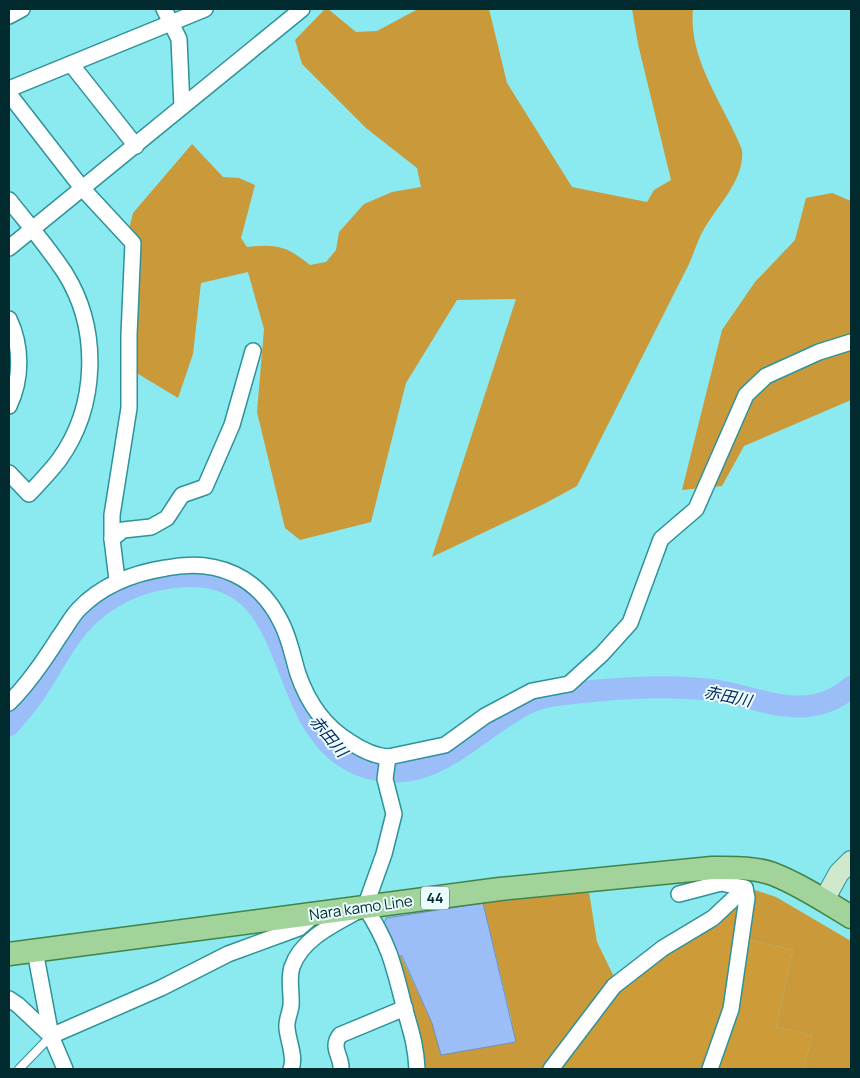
<svg xmlns="http://www.w3.org/2000/svg" width="860" height="1078" font-family="Manrope,'Noto Sans JP',sans-serif">
  <style>
    .green { fill: #cd9b37 }
    .forest { fill: #c9993a }
    .water { fill: #9bbef9; stroke: #6c92bc }
    .lines { fill: none; stroke-linecap: round; stroke-linejoin: round }
    .river { stroke: #9bbef9; stroke-width: 22 }
    .service-casing { stroke: #2e9399; stroke-width: 10 }
    .minor-casing { stroke: #2e9399; stroke-width: 18 }
    .secondary-casing { stroke: #2e9399; stroke-width: 22 }
    .primary-casing { stroke: #408548; stroke-width: 25 }
    .service { stroke: #fff; stroke-width: 8 }
    .minor { stroke: #fff; stroke-width: 15 }
    .secondary { stroke: #d0e9cd; stroke-width: 20 }
    .primary { stroke: #a1d39a; stroke-width: 22 }
    .labels { text-anchor: middle; stroke-width: 4; stroke-linejoin: round; paint-order: stroke }
    .shield { fill: #ebfcfd; stroke: #46696b; stroke-width: 1 }
    .shield-label { font-size: 14px; font-weight: bold; fill: #002a2d }
    .street-label { font-size: 15px; fill: #002a2d; stroke: #ebfcfd }
    .water-label { font-size: 16px; font-style: italic; fill: #062660; stroke: #ebfcfd }
  </style>
  <rect width="100%" height="100%" fill="#8be9f0"/>
  <!-- green -->
  <g class="green">
    <polygon points="737,901 742,903 727,1008 708,1069 554,1069 618,986"/>
    <polygon points="745,939 793,950 776,1027 812,1035 804,1069 713,1069"/>
  </g>
  <!-- forest -->
  <g class="forest">
    <path d="M325,9H328L356,32L377,31L418,9H489L507,83L572,187L647,202L654,190L671,180L638,44L632,9H693C688,61 724,104 742,150C745,179 718,205 704,229C698,239 694,253 689,264L577,486L544,504L432,557L516,299L457,300L406,383L371,522L300,540L285,528L257,412L264,329L248,272L201,283L193,354L178,398L135,372L128,233L133,213L192,144L223,177L239,178L255,185L241,238L247,247C277,244 286,246 310,265L326,262L336,250L339,232L364,204L392,192L421,187L417,168L366,128L302,64L295,40Z"/>
    <polygon points="832,193 851,201 851,400 744,446 722,486 682,490 722,330 755,282 795,240 806,198"/>
    <polygon points="752,889 776,897 851,941 851,1069 804,1069 812,1035 776,1027 793,950 745,939"/>
    <polygon points="589,892 597,942 616,981 548,1069 421,1069 396,956 401,956 432,1023 441,1055 512,1022 483,903"/>
  </g>
  <!-- water -->
  <polygon class="water" points="483,903 516,1042 441,1055 432,1023 402,956 396,956 384,924 386,918"/>
  <g class="lines">
    <!-- river -->
    <path class="river" d="M9,725C16,717 23,709 29,701C48,676 60,646 81,623C105,597 138,581 173,577C309,560 266,732 363,766C429,789 469,735 522,706C544,694 567,694 592,691C632,687 672,685 712,690C761,697 807,725 851,687"/>
    <!-- service casing -->
    <g class="service-casing">
      <polyline id="service" points="19,1069 51,1036"/>
    </g>
    <!-- minor casing -->
    <g class="minor-casing">
      <g id="minor">
        <polyline points="164,9 179,39 182,107"/>
        <polyline points="9,16 22,9"/>
        <polyline points="71,64 136,146"/>
        <polyline points="9,89 205,9"/>
        <polyline points="9,94 82,188 133,243 129,335 129,408 112,515 112,539 117,580"/>
        <path d="M9,200C28,224 48,247 65,273C100,329 98,406 59,460C50,472 39,483 29,494L9,473"/>
        <polyline points="9,248 302,9"/>
        <path d="M9,319C22,346 22,379 9,406"/>
        <polyline points="112,539 123,530 151,527 167,518 182,495 205,487 232,425 253,351"/>
        <path d="M9,703C29,683 44,661 59,637C66,628 71,617 79,609C102,585 134,573 166,568C217,558 259,576 282,624C290,640 293,658 298,674C308,703 325,727 350,742C362,750 374,756 388,757L445,745L485,716L532,691L569,684L602,654L630,623L661,539L696,509L746,395L766,376L819,352L851,342"/>
        <polyline points="679,894 721,883"/>
        <path d="M365,907C390,945 394,967 405,1010C411,1031 416,1046 417,1069"/>
        <polyline points="35,951 51,1036 65,1069"/>
        <polyline points="9,999 18,1005 51,1036"/>
        <polyline points="51,1036 161,988 228,954 299,928 314,915"/>
        <path d="M291,1069C296,1057 288,1041 287,1028C286,1021 290,1013 291,1006C292,992 288,980 292,967C302,937 339,922 365,907L384,854L394,814L385,779L388,757"/>
        <path d="M341,1069C342,1056 330,1048 340,1035L405,1008"/>
        <polyline points="551,1069 614,986 663,948 713,918 745,888"/>
        <polyline points="710,1069 731,1009 747,898 745,888 721,883 712,868"/>
      </g>
    </g>
    <!-- secondary casing -->
    <g class="secondary-casing">
      <polyline id="secondary" points="824,900 839,873 851,861"/>
    </g>
    <!-- primary casing -->
    <g class="primary-casing">
      <path id="primary" d="M9,954L500,889L712,868C732,868 754,867 773,874C801,885 826,902 851,917"/>
    </g>
    <!-- service -->
    <use href="#service" class="service"/>
    <!-- minor -->
    <use href="#minor" class="minor"/>
    <!-- secondary -->
    <use href="#secondary" class="secondary"/>
    <!-- primary -->
    <use href="#primary" class="primary"/>
  </g>
  <g class="labels">
    <!-- shield labels -->
    <rect class="shield" x="421" y="886.5" width="28" height="23" rx="4"/>
    <g class="shield-label">
      <text x="435" y="903">44</text>
    </g>
    <!-- street labels -->
    <g class="street-label">
      <text transform="translate(361 908) rotate(-8)" y="5">Nara kamo Line</text>
    </g>
    <!-- water labels -->
    <g class="water-label">
      <text transform="translate(728 696) rotate(12)" y="6">赤田川</text>
      <text transform="translate(329 736) rotate(50)" y="6">赤田川</text>
    </g>
  </g>
  <!-- border -->
  <rect width="860" height="1078" fill="none" stroke="#002a2d" stroke-width="20"/>
</svg>
